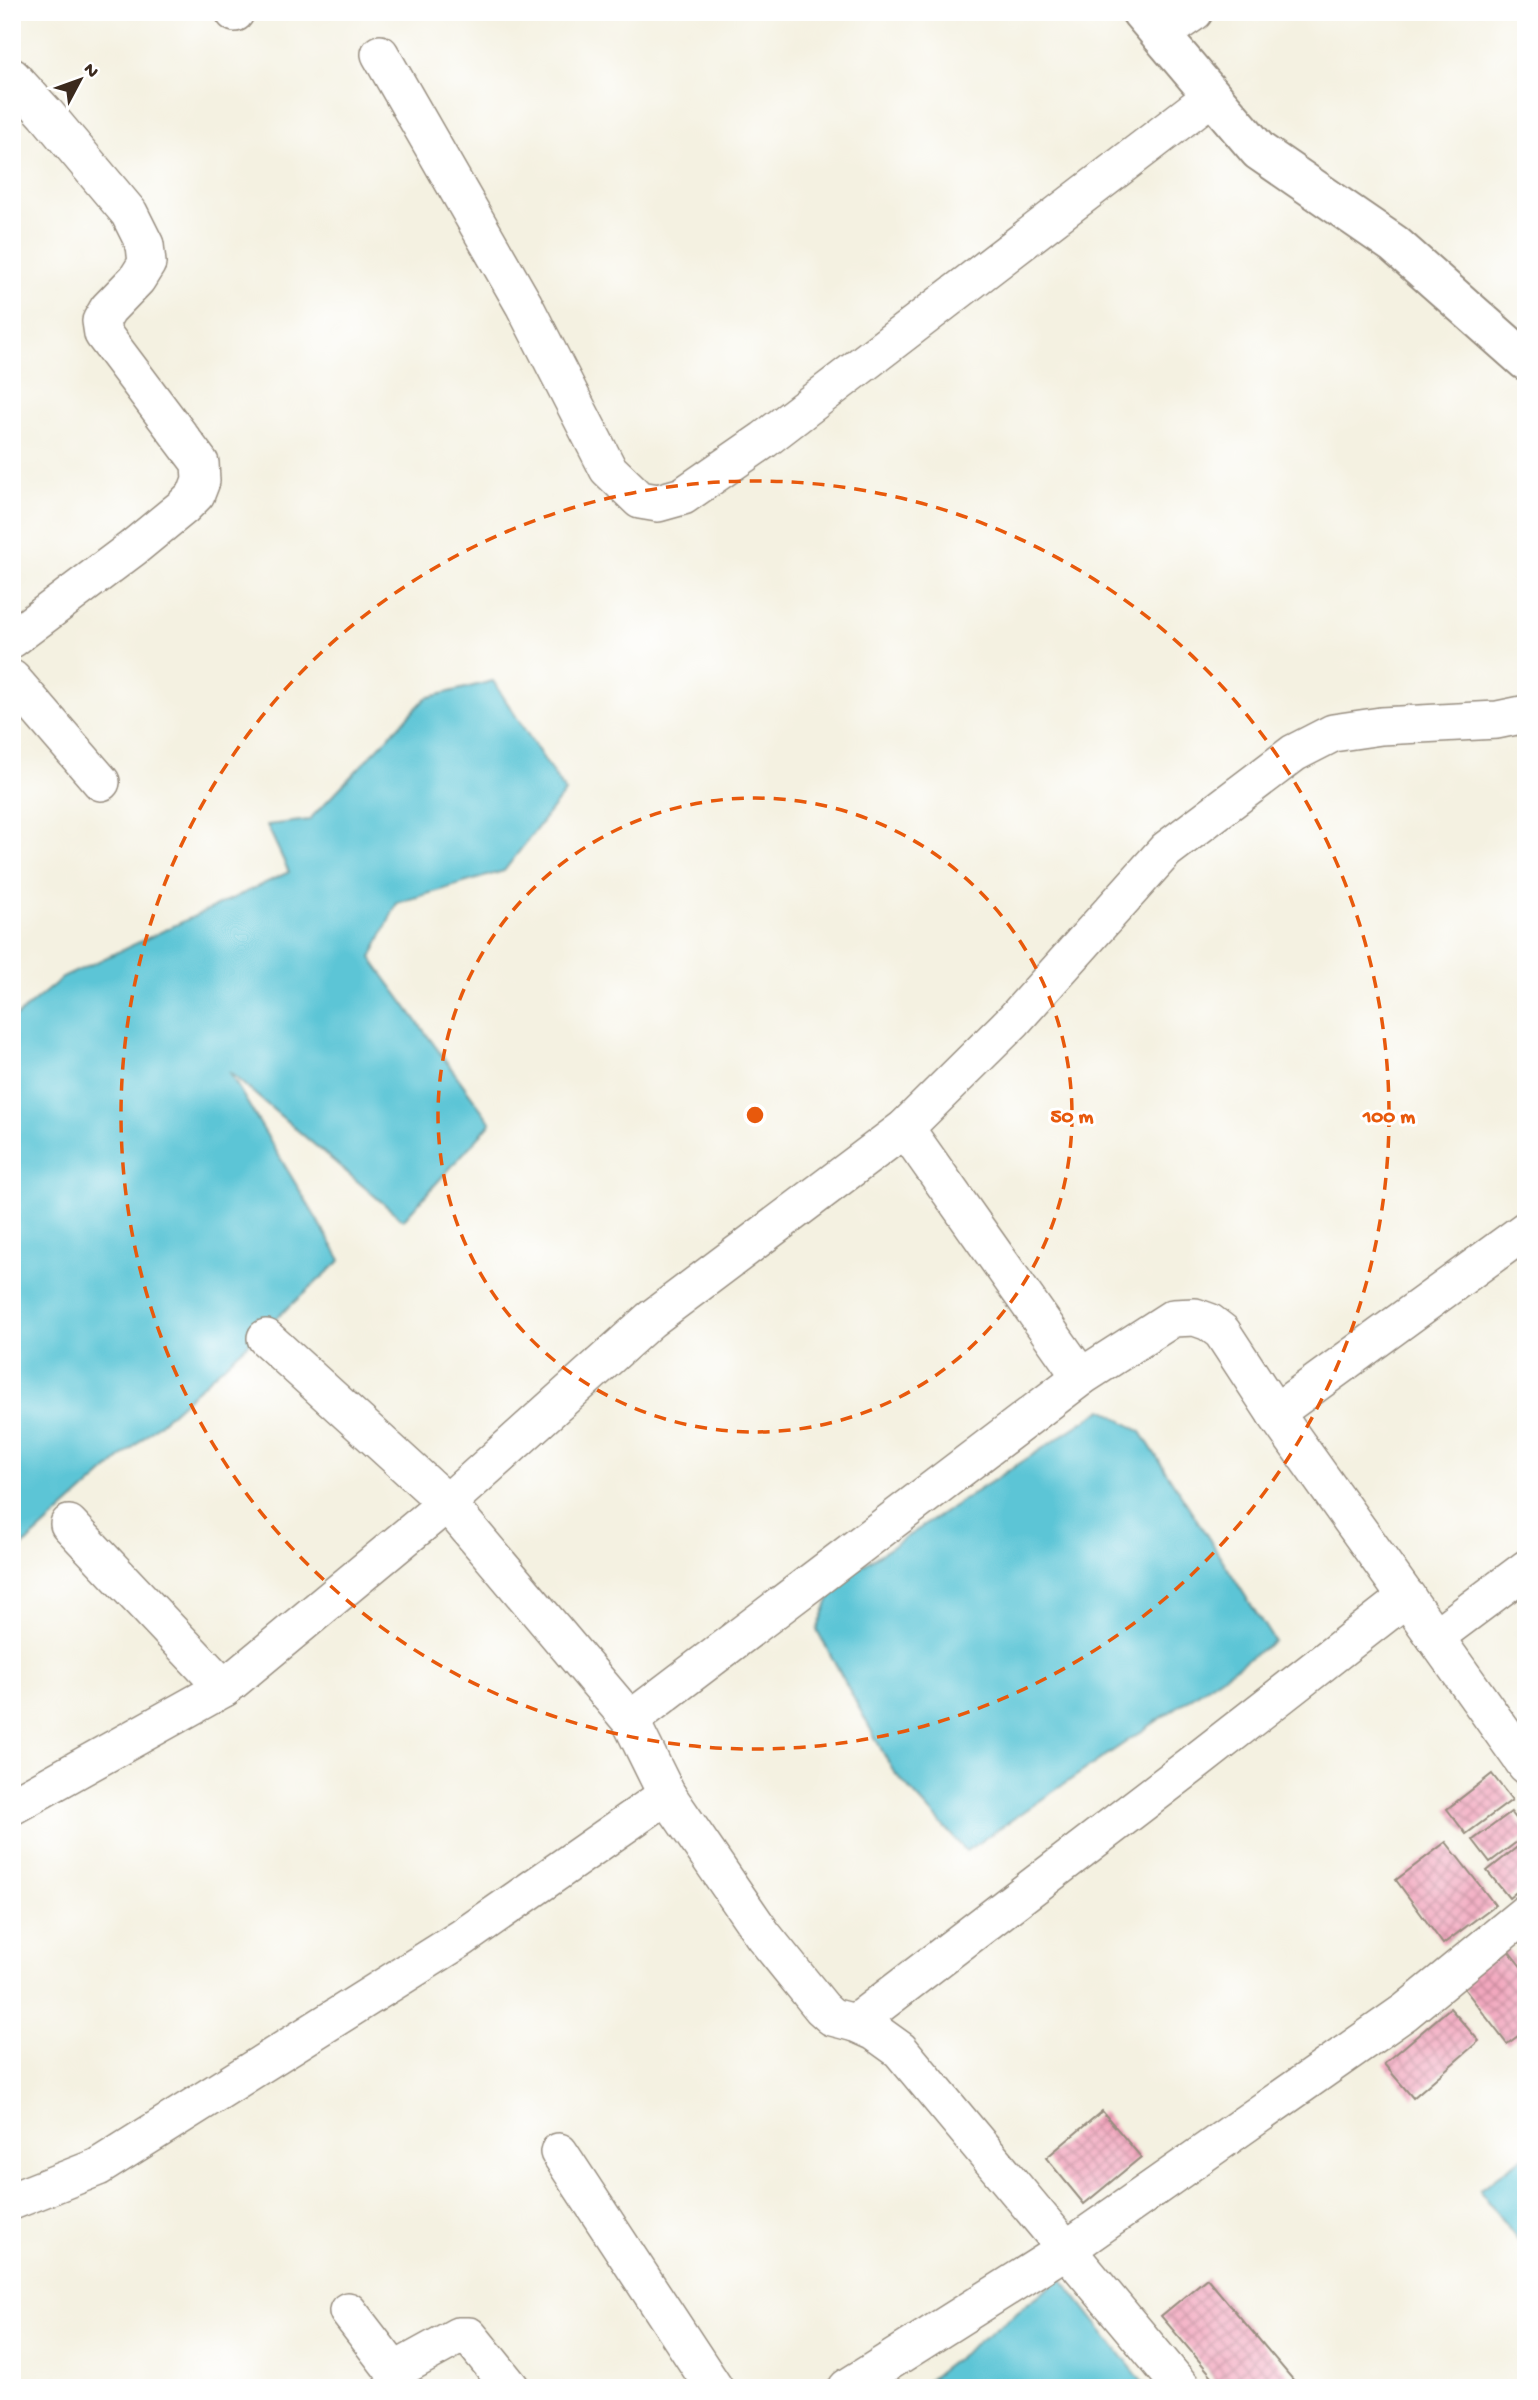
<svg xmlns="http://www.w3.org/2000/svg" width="1538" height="2400" font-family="'Gochi Hand',sans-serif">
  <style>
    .water { fill: #5bc5d6; stroke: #4b787a; stroke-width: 2 }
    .building { fill: url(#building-cross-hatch) }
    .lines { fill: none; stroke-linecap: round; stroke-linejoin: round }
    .street-casing { stroke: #988e80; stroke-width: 40 }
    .secondary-casing { stroke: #988e80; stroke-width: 42 }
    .street { stroke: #fff; stroke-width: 37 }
    .secondary { stroke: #fff; stroke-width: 38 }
    .ring { fill: none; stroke: #e8590c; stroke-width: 3.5; stroke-dasharray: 12 9 }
    .centre { fill: #e8590c; stroke: #fff; stroke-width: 3.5 }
    .ring-label { font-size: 21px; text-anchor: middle; font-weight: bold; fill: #e8590c; stroke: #fff; stroke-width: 6; stroke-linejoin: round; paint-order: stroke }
  </style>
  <defs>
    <pattern id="building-cross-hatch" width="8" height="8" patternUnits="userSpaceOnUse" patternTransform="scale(1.75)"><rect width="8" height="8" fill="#f2a7be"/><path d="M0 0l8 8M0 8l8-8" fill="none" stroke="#c5889a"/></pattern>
  </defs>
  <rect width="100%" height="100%" fill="#fff"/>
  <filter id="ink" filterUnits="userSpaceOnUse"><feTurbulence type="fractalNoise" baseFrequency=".0143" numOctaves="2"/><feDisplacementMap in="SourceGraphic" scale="14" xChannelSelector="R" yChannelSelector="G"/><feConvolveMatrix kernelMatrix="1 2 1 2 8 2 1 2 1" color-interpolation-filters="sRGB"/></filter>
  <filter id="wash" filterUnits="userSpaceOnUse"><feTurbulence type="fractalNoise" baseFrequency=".00686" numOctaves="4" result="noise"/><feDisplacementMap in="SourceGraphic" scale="28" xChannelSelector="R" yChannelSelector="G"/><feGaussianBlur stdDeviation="1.57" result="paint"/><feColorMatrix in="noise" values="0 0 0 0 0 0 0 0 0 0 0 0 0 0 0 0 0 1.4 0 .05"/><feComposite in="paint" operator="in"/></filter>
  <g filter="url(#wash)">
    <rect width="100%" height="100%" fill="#f4f1e1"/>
    <!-- water -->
    <g class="water">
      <polygon points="493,681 565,792 504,871 397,903 371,958 491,1123 403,1220 229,1072 341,1260 12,1556 12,1020 62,978 289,872 267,825 309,820 426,698"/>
      <polygon points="1103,1409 1141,1432 1274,1641 966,1851 893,1771 817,1630 836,1583"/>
      <polygon points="1526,2155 1526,2251 1479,2190"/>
      <polygon points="1061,2278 1147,2388 918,2388"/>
    </g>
    <g id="blocks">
      <!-- building -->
      <g class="building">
        <polygon points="1492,1774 1512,1800 1466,1834 1447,1809"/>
        <polygon points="1511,1812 1526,1831 1526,1835 1490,1862 1473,1840"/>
        <polygon points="1526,1840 1526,1884 1509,1898 1487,1871"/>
        <polygon points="1446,1842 1495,1905 1443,1944 1396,1880"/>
        <polygon points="1503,1944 1526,1973 1526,2030 1507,2044 1457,1979"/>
        <polygon points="1450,2008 1479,2041 1413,2098 1384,2064"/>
        <polygon points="1102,2111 1141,2157 1084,2204 1046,2158"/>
        <polygon points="1207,2278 1300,2388 1222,2388 1161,2316"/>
      </g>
    </g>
  </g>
  <g filter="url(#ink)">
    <use href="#blocks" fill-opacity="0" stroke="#988e80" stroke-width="2"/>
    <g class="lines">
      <!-- street casing -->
      <g class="street-casing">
        <g id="street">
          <polyline points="234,12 235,13"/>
          <polyline points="1160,35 1194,12"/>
          <polyline points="380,54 524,305 608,469 640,500 658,503 683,496 764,440 1212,96"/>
          <polyline points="12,77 46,114 129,213 145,245 147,263 137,279 108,309 101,321 103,334 200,463 201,481 196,494 183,507 133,548 12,639"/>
          <polyline points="12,679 101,782"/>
          <polyline points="905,1128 1081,1377 1173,1318 1195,1317 1209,1322 1222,1332 1275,1413 1526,1765"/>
          <polyline points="266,1338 447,1503 630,1720 667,1795 763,1935 822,2008 832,2017 855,2023 875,2032 900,2050 1182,2388"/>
          <polyline points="1275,1413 1526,1230"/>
          <polyline points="69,1524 224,1688"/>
          <polyline points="1435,1637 1526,1569"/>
          <polyline points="630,1720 1081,1377"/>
          <polyline points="12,1806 224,1688 447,1503 650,1320 905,1128 1014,1020 1166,850 1294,753 1333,733 1381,726 1497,720 1526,714"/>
          <polyline points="855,2023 1197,1761 1407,1597"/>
          <polyline points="559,2152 714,2388"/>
          <polyline points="12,2201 98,2167 462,1938 667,1795"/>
          <polyline points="348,2311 391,2367 398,2369 458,2336 469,2336 511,2388"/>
          <polyline points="847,2388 1067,2249 1405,2012 1526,1913"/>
        </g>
      </g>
      <!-- secondary casing -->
      <g class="secondary-casing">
        <polyline id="secondary" points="1141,12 1259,151 1394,244 1526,361"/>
      </g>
      <!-- street -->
      <use href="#street" class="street"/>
      <!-- secondary -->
      <use href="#secondary" class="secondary"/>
    </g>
  </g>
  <!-- distance rings -->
  <g class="ring">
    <circle cx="755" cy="1115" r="317"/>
    <circle cx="755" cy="1115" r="634"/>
  </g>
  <circle cx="755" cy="1115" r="10" class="centre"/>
  <g class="ring-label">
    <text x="1072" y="1122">50 m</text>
    <text x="1389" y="1122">100 m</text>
  </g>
  <!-- margin -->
  <rect width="1538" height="2400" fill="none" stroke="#fff" stroke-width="42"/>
  <!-- north arrow -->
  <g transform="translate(80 80) rotate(49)" stroke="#ffffff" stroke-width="5" paint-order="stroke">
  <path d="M0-5L12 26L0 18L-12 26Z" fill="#3b2a1e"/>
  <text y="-10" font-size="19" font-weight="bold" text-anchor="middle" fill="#3b2a1e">N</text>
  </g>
</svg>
